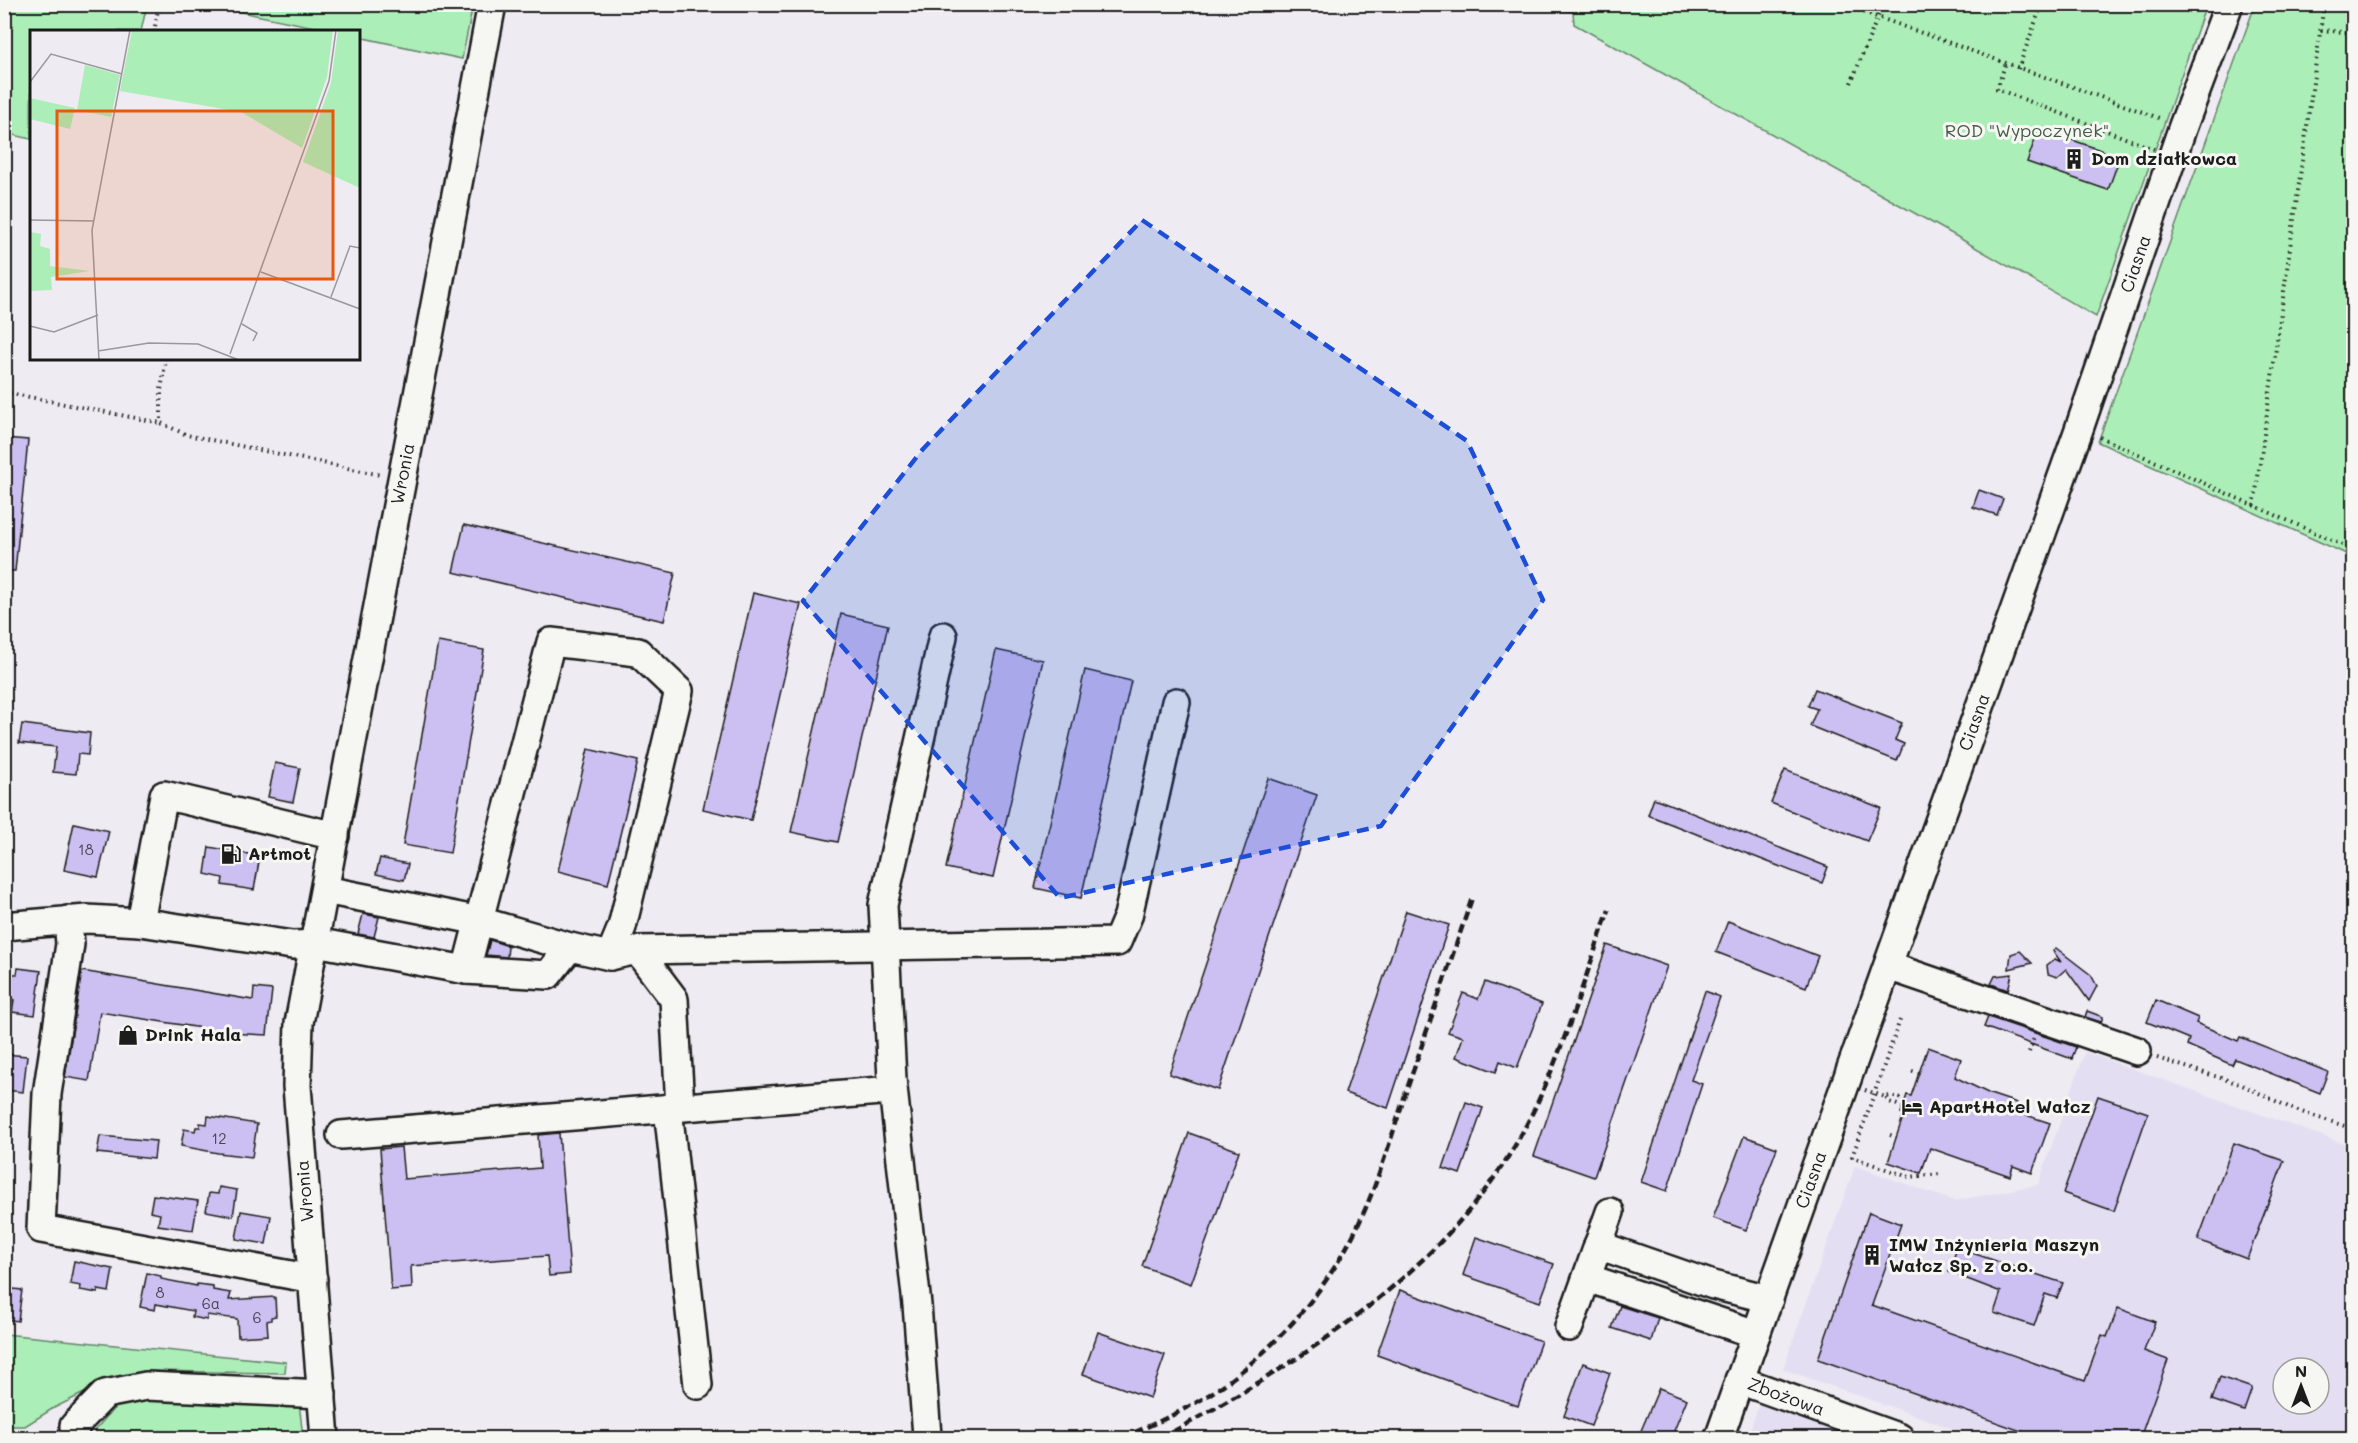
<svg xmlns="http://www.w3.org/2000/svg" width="2358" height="1443" font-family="Mali,sans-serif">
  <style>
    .built { fill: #e4def2; fill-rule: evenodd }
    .green { fill: #aceeb7; stroke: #64856a; stroke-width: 1.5 }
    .building { fill: #ccbff1; stroke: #1c1c1c; stroke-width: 1.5 }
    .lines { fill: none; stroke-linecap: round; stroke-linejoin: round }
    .minor-casing { stroke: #1c1c1c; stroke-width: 32 }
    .path { stroke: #1c1c1c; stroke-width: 4; stroke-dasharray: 1.5 4.5; stroke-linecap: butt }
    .minor { stroke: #f6f6f2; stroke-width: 27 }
    .rail { stroke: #1c1c1c; stroke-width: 4.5; stroke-dasharray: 9 4.5; stroke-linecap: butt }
    .marked { fill: #1d4ed8; fill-opacity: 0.2; stroke: #1d4ed8; stroke-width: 4.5; stroke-dasharray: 12 8; stroke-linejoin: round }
    .labels { text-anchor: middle; stroke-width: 6; stroke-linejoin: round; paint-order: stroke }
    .number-label { font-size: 15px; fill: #484551 }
    .park-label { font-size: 18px; fill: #475b4a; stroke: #f6f6f2 }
    .poi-label { font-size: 18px; font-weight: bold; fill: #1c1c1c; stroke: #f6f6f2; text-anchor: start }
    .street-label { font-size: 18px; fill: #1c1c1c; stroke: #f6f6f2 }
    .inset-road { fill: none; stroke: #9a989c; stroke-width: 1.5 }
    .view { fill: #e8590c; fill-opacity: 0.15; stroke: #e8590c; stroke-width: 3 }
    .inset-edge { fill: none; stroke: #1c1c1c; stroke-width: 3 }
  </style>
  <rect width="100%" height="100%" fill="#eeebf2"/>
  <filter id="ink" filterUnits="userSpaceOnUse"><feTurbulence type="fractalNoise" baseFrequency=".0167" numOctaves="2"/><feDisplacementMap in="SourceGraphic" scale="12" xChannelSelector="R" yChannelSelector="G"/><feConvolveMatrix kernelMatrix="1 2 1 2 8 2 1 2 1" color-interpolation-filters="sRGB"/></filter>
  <g filter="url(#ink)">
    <!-- built -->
    <g class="built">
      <path d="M2085,1052L2353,1147V1438H1980L1783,1369L1855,1166L1954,1201L2038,1185ZM2283,1368H2319V1404H2283Z"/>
      <polygon points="1760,1402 1858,1438 1747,1438"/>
    </g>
    <!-- green -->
    <g class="green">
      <polygon points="5,4 147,4 147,5 141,31 32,32 31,139 5,133"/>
      <polygon points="207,5 473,4 473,5 462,59 359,37 358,32 334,31"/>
      <polygon points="1527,5 2206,5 2096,317 1954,235 1574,24 1573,12"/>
      <polygon points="2255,5 2353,5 2353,557 2098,442"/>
      <polygon points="4,1334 286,1362 285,1373 145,1371 98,1386 52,1409 25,1426 5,1426"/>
      <polygon points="123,1398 299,1402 303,1438 96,1438 95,1430"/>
    </g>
    <!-- building -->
    <g class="building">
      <polygon points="2039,128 2120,157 2108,190 2027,162"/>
      <polygon points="4,438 28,440 15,571 4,571"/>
      <polygon points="1979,490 2003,499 1997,515 1973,507"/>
      <polygon points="464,525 675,573 664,621 453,572"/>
      <polygon points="753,593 801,604 751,820 703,809"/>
      <polygon points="841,614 888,625 838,842 791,832"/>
      <polygon points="438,642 484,650 450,853 403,845"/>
      <polygon points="996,650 1043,660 993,878 946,868"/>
      <polygon points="1085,670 1131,681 1081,898 1035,888"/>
      <polygon points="1815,689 1902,723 1895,740 1904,744 1897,761 1810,726 1817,709 1808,706"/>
      <polygon points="22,724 90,733 88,755 78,754 76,774 53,772 56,747 19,743"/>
      <polygon points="588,749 638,761 608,884 558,871"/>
      <polygon points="275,763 300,768 293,802 268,797"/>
      <polygon points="1785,770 1881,808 1867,841 1771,803"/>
      <polygon points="1268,778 1317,795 1218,1090 1169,1074"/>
      <polygon points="1654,798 1828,867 1822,883 1648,815"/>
      <polygon points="74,823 109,831 98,877 64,870"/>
      <polygon points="209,847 260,856 254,890 222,885 223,878 205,874"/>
      <polygon points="380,858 408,864 404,880 376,874"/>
      <polygon points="1406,911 1449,925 1388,1108 1345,1093"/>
      <polygon points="363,914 379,917 374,937 358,934"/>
      <polygon points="1728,921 1818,956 1806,987 1716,952"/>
      <polygon points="490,940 508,946 507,957 486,955"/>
      <polygon points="1607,945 1667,966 1594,1177 1534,1156"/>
      <polygon points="2056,948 2091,975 2097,986 2089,1001 2066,969 2057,977 2048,974 2047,965 2055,959 2061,962 2053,951"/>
      <polygon points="2020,951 2032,963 2009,969 2011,954"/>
      <polygon points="18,968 41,971 35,1015 12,1012 14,1000 4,999 4,974 17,974"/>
      <polygon points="82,971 253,1000 254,988 272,990 267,1035 227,1033 226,1039 200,1035 201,1028 100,1012 89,1081 65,1077"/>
      <polygon points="2012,974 2008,990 1991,984 1995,976"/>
      <polygon points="1485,982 1542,1004 1517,1068 1500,1061 1496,1072 1456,1057 1463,1037 1448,1032 1463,993 1478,999"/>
      <polygon points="1705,991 1720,997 1691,1080 1702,1084 1667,1191 1641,1182"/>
      <polygon points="2156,1000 2198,1018 2196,1023 2238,1041 2240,1037 2243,1038 2328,1072 2320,1093 2235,1059 2232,1065 2187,1045 2189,1039 2147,1022"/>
      <polygon points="2087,1011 2103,1017 2101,1022 2085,1017"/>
      <polygon points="1988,1017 2076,1047 2072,1059 1984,1027"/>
      <polygon points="1928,1047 1961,1059 1955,1077 1990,1094 2017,1103 2014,1111 2050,1123 2032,1173 2013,1166 2010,1176 1930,1148 1921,1173 1888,1162 1904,1114 1901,1113 1907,1095 1911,1096"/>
      <polygon points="4,1054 27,1056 23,1092 4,1090"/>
      <polygon points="2098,1096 2148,1113 2114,1211 2063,1193"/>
      <polygon points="1466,1102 1483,1108 1460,1174 1443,1168"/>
      <polygon points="208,1116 257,1124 252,1157 218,1153 181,1146 184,1129 195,1131 196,1127 200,1127 200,1123 207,1124"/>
      <polygon points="559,1133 570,1274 549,1276 547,1256 411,1266 412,1288 391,1290 380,1149 401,1147 404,1179 540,1168 538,1135"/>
      <polygon points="1189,1133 1239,1151 1191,1284 1142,1266"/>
      <polygon points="100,1136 156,1141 154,1159 97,1153"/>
      <polygon points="1744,1136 1777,1148 1746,1230 1713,1218"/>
      <polygon points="2234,1143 2284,1161 2247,1259 2198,1240"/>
      <polygon points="219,1187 237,1190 233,1216 206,1211 209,1193 218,1194"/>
      <polygon points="153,1195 198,1201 193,1230 158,1225 160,1214 150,1212"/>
      <polygon points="241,1211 271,1216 266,1244 236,1239"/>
      <polygon points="1869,1212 1901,1224 1872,1305 2085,1381 2102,1335 2107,1337 2118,1308 2155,1322 2144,1351 2168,1360 2140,1438 2041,1438 1818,1359"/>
      <polygon points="1476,1237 1554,1264 1540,1302 1463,1275"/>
      <polygon points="1957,1248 2063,1283 2057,1298 2045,1294 2034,1326 1994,1313 2001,1292 1949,1272"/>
      <polygon points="74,1261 113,1269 109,1292 98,1290 98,1293 80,1290 81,1286 70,1284"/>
      <polygon points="147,1273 161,1276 161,1279 197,1286 197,1284 213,1286 213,1290 231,1293 229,1300 275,1297 276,1316 271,1317 271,1320 267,1321 268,1335 238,1337 237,1319 207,1315 207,1320 192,1317 193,1311 156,1304 155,1310 140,1307"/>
      <polygon points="4,1288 22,1290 18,1321 4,1319"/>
      <polygon points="1400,1290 1541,1341 1518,1406 1377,1355"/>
      <polygon points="1620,1306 1658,1318 1651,1341 1612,1328"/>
      <polygon points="1098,1332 1165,1355 1150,1398 1083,1374"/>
      <polygon points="1583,1363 1610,1373 1591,1426 1564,1416"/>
      <polygon points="2220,1377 2252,1388 2244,1411 2212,1400"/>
      <polygon points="1659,1388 1687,1399 1671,1438 1653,1438 1640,1433"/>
    </g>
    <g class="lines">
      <!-- minor casing -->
      <g class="minor-casing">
        <g id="minor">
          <polyline points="325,890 480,921 570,947"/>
          <polyline points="68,920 70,944 47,1094 41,1229 313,1279"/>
          <polyline points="140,922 164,795 335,836"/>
          <polyline points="4,926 87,919 140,922 292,945 326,944 466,970 548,975 570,947 610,956 637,950 1117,942 1128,916 1176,702"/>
          <polyline points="637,950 674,999 680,1107"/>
          <polyline points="1888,966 2137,1051"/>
          <polyline points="466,970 551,642 638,652 679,691 622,927 610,956"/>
          <polyline points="668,1108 698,1385"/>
          <polyline points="341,1135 893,1090"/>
          <polyline points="1598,1245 1713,1285 1769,1299"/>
          <polyline points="1587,1278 1756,1334"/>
          <polyline points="1569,1327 1610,1212"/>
          <path id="s1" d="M1739,1380L1900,1438"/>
          <polyline points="75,1438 74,1426 105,1394 146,1386 322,1394"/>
          <path id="s2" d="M325,1438L297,1086L299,1023L492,4"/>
          <polyline points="925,1438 927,1436 917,1305 892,1079 883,905 943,636"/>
          <path id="s3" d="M1719,1438L2078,432L2183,126L2229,4"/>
        </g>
      </g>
      <!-- path -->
      <g class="path">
        <polyline points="1841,4 2162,119"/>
        <polyline points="2321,30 2354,33"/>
        <polyline points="154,32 159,4"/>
        <polyline points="2005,65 1997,89 2154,149"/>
        <polyline points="2018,69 2042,4"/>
        <polyline points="1851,83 1883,4"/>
        <polyline points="166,358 161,390 161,423 187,435 381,475"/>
        <polyline points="4,392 161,423"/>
        <polyline points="2100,437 2354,550"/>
        <polyline points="2254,506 2324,4"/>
        <polyline points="1900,1020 1852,1157 1909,1177 1941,1174"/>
        <polyline points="2029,1052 2034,1038"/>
        <polyline points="2157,1058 2240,1084 2295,1110 2354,1129"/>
        <polyline points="1912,1071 1919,1073"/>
        <polyline points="1865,1090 1885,1097"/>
        <polyline points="1903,1107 1889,1102 1885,1097 1891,1096 1905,1100"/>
        <polyline points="1890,1135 1896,1137"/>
      </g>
      <!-- minor -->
      <use href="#minor" class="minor"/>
      <!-- rail -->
      <g class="rail">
        <path d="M1122,1438C1151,1425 1180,1413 1207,1396C1275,1352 1332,1286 1364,1212C1381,1173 1393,1132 1406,1092C1428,1027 1450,963 1472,898"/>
        <path d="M1161,1438C1294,1367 1440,1275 1517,1142C1558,1070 1581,988 1609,910"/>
      </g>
    </g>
  </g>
  <!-- marked area -->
  <path class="marked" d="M1142,220L1467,441L1543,600L1381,826L1060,898L803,601L923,449Z"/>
  <!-- icons -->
  <defs>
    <g id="building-bare" transform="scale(1.62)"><path d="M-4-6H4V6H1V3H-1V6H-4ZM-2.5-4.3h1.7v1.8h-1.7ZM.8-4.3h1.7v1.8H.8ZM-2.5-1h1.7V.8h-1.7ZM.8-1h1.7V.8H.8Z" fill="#1c1c1c" stroke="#f6f6f2" stroke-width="2.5" paint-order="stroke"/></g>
    <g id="fuel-bare" transform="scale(1.62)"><path d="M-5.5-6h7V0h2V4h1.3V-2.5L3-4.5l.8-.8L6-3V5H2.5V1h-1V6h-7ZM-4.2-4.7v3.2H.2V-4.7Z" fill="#1c1c1c" stroke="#f6f6f2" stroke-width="2.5" paint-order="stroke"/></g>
    <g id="shop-bare" transform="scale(1.62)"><path d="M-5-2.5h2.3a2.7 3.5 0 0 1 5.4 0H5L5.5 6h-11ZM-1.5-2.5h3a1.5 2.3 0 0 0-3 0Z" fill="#1c1c1c" stroke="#f6f6f2" stroke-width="2.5" paint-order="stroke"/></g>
    <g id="hotel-bare" transform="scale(1.62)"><path d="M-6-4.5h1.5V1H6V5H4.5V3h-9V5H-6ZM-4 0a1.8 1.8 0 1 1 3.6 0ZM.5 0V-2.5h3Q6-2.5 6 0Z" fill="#1c1c1c" stroke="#f6f6f2" stroke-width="2.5" paint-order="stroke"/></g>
  </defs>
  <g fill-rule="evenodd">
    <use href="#building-bare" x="2074" y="159"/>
    <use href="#fuel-bare" x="231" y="854"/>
    <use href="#shop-bare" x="128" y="1035"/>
    <use href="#hotel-bare" x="1912" y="1107"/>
    <use href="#building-bare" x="1872" y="1255"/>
  </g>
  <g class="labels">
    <!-- number labels -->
    <g class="number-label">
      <text x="86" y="855">18</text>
      <text x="219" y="1144">12</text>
      <text x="160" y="1298">8</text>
      <text x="211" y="1309">6a</text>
      <text x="257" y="1323">6</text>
    </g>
    <!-- park labels -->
    <g class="park-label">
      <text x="2027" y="137">ROD "Wypoczynek"</text>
    </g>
    <!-- poi labels -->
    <g class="poi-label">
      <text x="2091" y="165">Dom działkowca</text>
      <text x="248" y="860">Artmot</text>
      <text x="145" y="1041">Drink Hala</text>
      <text x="1929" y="1113">ApartHotel Wałcz</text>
      <text x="1889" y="1251">IMW Inżynieria Maszyn<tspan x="1889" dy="21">Wałcz Sp. z o.o.</tspan></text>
    </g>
    <!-- street labels -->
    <g class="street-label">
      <text dy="6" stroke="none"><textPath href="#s3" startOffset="1246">Ciasna</textPath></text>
      <text dy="6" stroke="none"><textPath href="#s2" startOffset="975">Wronia</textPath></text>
      <text dy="6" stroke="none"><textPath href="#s3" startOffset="760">Ciasna</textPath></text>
      <text dy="6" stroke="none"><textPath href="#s3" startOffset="274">Ciasna</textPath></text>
      <text transform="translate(305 1191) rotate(-95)" y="6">Wronia</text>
      <text dy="6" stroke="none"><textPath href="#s1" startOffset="50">Zbożowa</textPath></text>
    </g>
  </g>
  <!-- overview -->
  <g transform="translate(30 30)">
    <rect width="330" height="330" fill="#eeebf2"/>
    <path d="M102,0H303L297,47L272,118L211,82L90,61ZM308,0H330V158L273,132L301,53ZM55,35L90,45L81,87L47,80ZM0,68L45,78L40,99L0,89ZM0,202L11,204L10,216L20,219V236L60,241L21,247L22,260L0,261Z" fill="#aceeb7"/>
    <path class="inset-road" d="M0,52L21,24L92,44M0,190L64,191M231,242L330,279M301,267L320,216L330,218M212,294L227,303L223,311M0,296L24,302L68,285M68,321L119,313L168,314L209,330M200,324L299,51L306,0M69,330L62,200L100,0"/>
    <path class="view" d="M27,81H303V249H27Z"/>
    <rect width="330" height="330" class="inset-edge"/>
  </g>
  <!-- margin -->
  <rect width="2358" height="1443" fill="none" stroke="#f6f6f2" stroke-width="24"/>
  <rect x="12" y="12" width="2334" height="1419" fill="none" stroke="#1c1c1c" stroke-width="2" filter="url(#ink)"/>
  <!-- north arrow -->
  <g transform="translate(2301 1386)"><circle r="28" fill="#f6f6f2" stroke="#9f9f9c" stroke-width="1.5"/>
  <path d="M0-4.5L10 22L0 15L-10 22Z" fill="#1c1c1c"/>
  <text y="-9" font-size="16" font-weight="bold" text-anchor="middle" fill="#1c1c1c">N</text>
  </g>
</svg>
